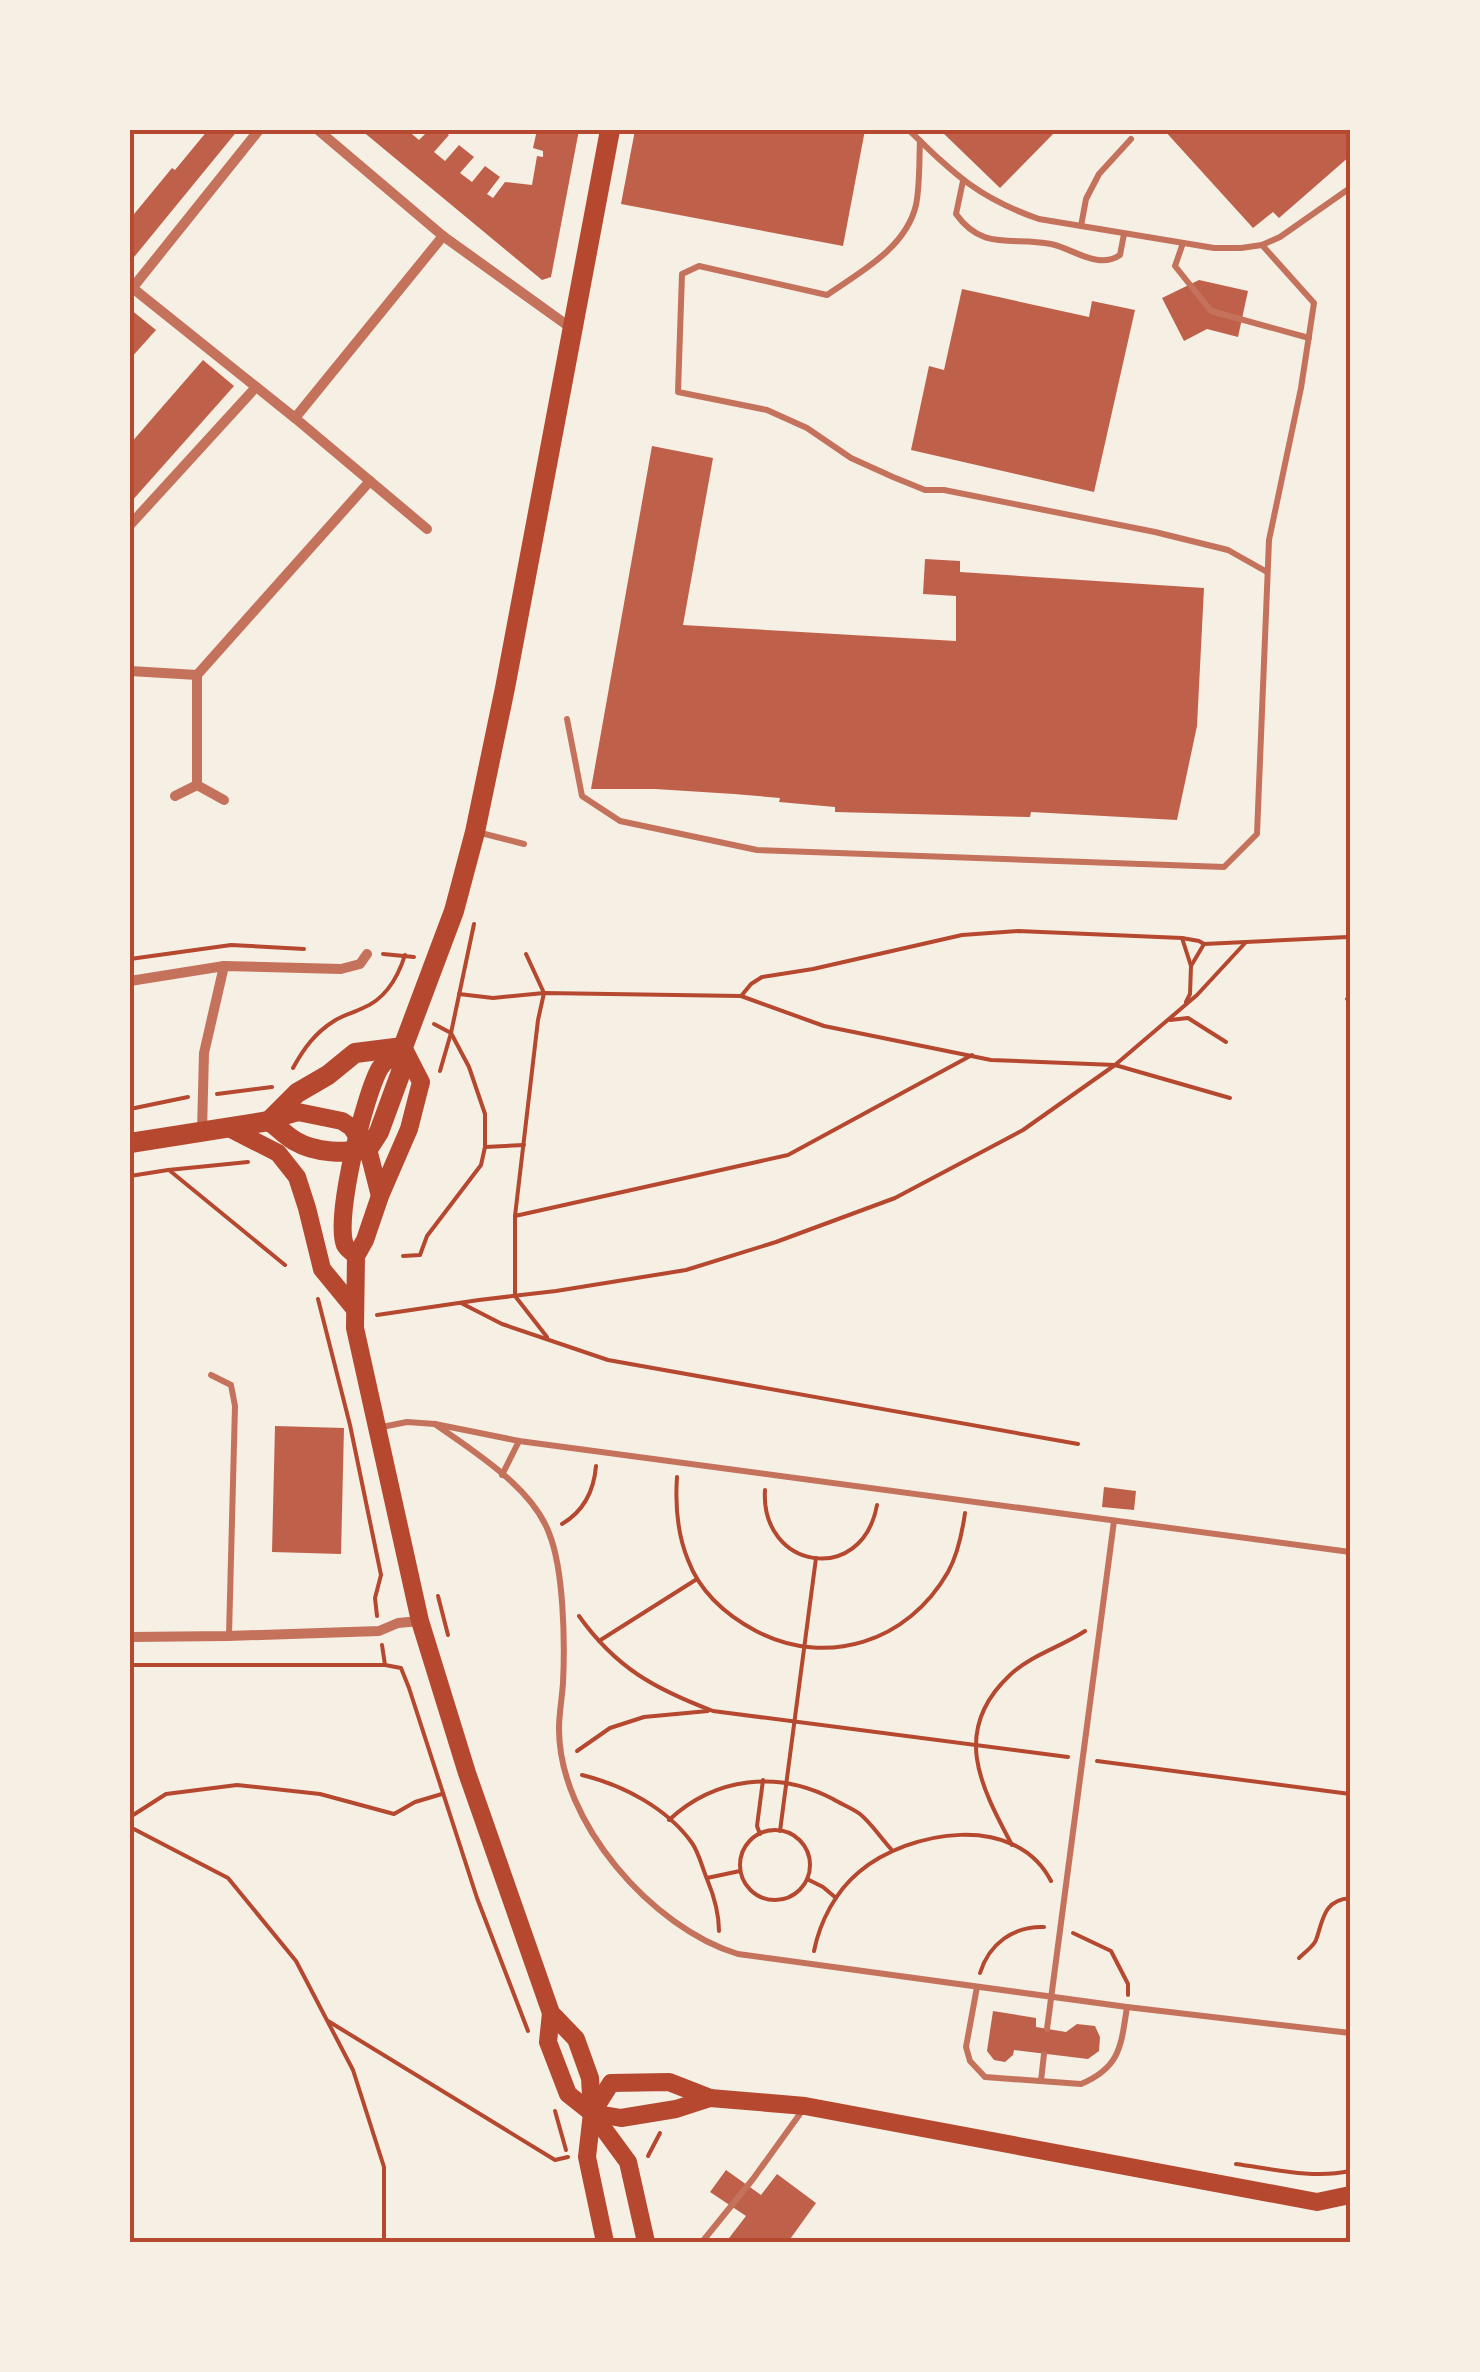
<svg xmlns="http://www.w3.org/2000/svg" width="1480" height="2372" font-family="'Alegreya Sans',sans-serif">
  <style>
    .building { fill: #bf614a }
    .lines { fill: none; stroke-linecap: round; stroke-linejoin: round }
    .path { stroke: #b5482f; stroke-width: 4 }
    .service { stroke: #c5725c; stroke-width: 6 }
    .minor { stroke: #c5725c; stroke-width: 10 }
    .secondary { stroke: #b5482f; stroke-width: 18 }
    .primary { stroke: #b5482f; stroke-width: 20 }
    .neatline { fill: none; stroke: #b5482f; stroke-width: 4 }
  </style>
  <rect width="100%" height="100%" fill="#f6efe4"/>
  <!-- building -->
  <g class="building">
    <polygon points="208,130 238,130 130,262 130,219 172,168 175,170"/>
    <polygon points="361,130 407,130 419,140 429,130 442,130 449,135 434,152 445,161 459,145 474,157 460,173 472,182 485,166 500,177 487,194 493,198 505,182 532,185 537,156 543,157 543,151 533,148 537,130 579,130 551,277 542,280"/>
    <polygon points="635,130 865,130 843,246 621,204"/>
    <polygon points="940,130 1057,130 1000,188"/>
    <polygon points="1164,130 1350,130 1350,156 1279,218 1273,212 1253,228"/>
    <polygon points="1199,280 1248,291 1238,337 1207,329 1184,341 1162,298"/>
    <polygon points="962,289 1089,317 1092,301 1135,310 1094,492 911,450 929,366 944,370"/>
    <polygon points="130,309 156,330 130,359"/>
    <polygon points="203,360 234,386 130,503 130,444"/>
    <polygon points="652,446 713,458 683,625 956,641 956,596 923,594 925,559 960,561 960,572 1204,588 1197,726 1177,820 1031,812 1030,817 835,812 835,807 779,802 780,798 734,794 655,789 591,789"/>
    <polygon points="275,1426 344,1428 341,1554 272,1552"/>
    <polygon points="1104,1487 1136,1491 1134,1510 1102,1507"/>
    <polygon points="993,2011 1036,2018 1036,2027 1066,2032 1077,2024 1095,2026 1100,2037 1099,2051 1088,2059 1014,2050 1013,2055 1005,2062 994,2060 987,2051"/>
    <polygon points="726,2170 761,2195 777,2174 816,2203 788,2242 726,2242 746,2216 710,2192"/>
  </g>
  <g class="lines">
    <!-- path -->
    <g class="path">
      <polyline points="1349,935 1350,920"/>
      <polyline points="1182,938 1191,966"/>
      <polyline points="383,954 414,957"/>
      <polyline points="526,954 544,993 538,1020 515,1216 515,1296 547,1337"/>
      <polyline points="130,959 231,945 304,949"/>
      <polyline points="459,994 493,998 544,993 741,996 824,1026 991,1060 1115,1065 1230,1098"/>
      <polyline points="742,995 751,984 762,977 813,969 962,935 1018,931 1182,938 1199,941 1204,944"/>
      <polyline points="1347,999 1350,997"/>
      <polyline points="1186,1002 1190,994 1191,966 1204,944 1348,937"/>
      <polyline points="1170,1020 1188,1018 1226,1042"/>
      <path d="M293,1068C304,1048 315,1033 334,1021C343,1015 353,1013 363,1008C385,999 398,977 405,955"/>
      <polyline points="440,1071 451,1033 474,924"/>
      <polyline points="217,1094 272,1087"/>
      <polyline points="130,1109 188,1097"/>
      <polyline points="485,1147 524,1145"/>
      <polyline points="169,1170 285,1265"/>
      <polyline points="130,1176 168,1170 248,1162"/>
      <polyline points="515,1216 788,1155 972,1055"/>
      <polyline points="403,1256 420,1255 427,1236 481,1165 485,1147 485,1114 469,1067 451,1033 434,1024"/>
      <polyline points="318,1299 350,1425 381,1575 375,1598 377,1616"/>
      <polyline points="461,1303 502,1324 608,1360 1078,1444"/>
      <polyline points="377,1315 479,1300 556,1291 686,1270 776,1242 895,1198 1023,1130 1115,1065 1197,995 1246,942"/>
      <path d="M677,1477C675,1506 677,1533 688,1560C700,1592 726,1615 756,1631C827,1668 908,1642 948,1572C958,1554 962,1534 965,1513"/>
      <path d="M765,1490C760,1569 862,1587 877,1505"/>
      <path d="M562,1524C584,1511 594,1490 596,1466"/>
      <polyline points="438,1596 448,1635"/>
      <path d="M579,1616C616,1668 655,1689 713,1711L1068,1757"/>
      <polyline points="599,1641 697,1579"/>
      <polyline points="382,1645 385,1665 401,1668 409,1688 477,1898 528,2031"/>
      <polyline points="130,1665 385,1665"/>
      <polyline points="577,1751 610,1728 644,1717 708,1711"/>
      <polyline points="1097,1761 1350,1794"/>
      <path d="M582,1775C623,1785 667,1808 692,1843C699,1853 702,1867 707,1879C714,1896 719,1912 719,1931"/>
      <polyline points="130,1817 166,1794 237,1785 320,1794 394,1814 415,1802 442,1794"/>
      <path d="M669,1820C715,1777 778,1770 833,1799C841,1804 852,1808 860,1814C871,1823 881,1838 891,1849"/>
      <polyline points="130,1827 228,1878 296,1961 353,2070 384,2167 384,2242"/>
      <circle cx="775" cy="1865" r="35"/>
      <polyline points="780,1831 816,1558"/>
      <polyline points="760,1834 757,1826 763,1780"/>
      <path d="M1012,1845C980,1785 951,1730 1010,1675C1031,1655 1061,1647 1085,1631"/>
      <polyline points="707,1878 740,1871"/>
      <polyline points="807,1879 823,1887 836,1898"/>
      <polyline points="1073,1933 1111,1951 1128,1984 1128,1995"/>
      <path d="M814,1951C820,1921 836,1891 859,1872C909,1830 1016,1812 1051,1881"/>
      <path d="M1299,1958C1305,1952 1313,1947 1316,1940C1323,1921 1323,1900 1350,1898"/>
      <path d="M980,1973C989,1944 1013,1926 1044,1927"/>
      <polyline points="328,2021 555,2160 568,2157"/>
      <polyline points="555,2111 566,2150"/>
      <polyline points="648,2156 660,2133"/>
      <path d="M1236,2164C1273,2169 1313,2179 1350,2171"/>
    </g>
    <!-- service -->
    <g class="service">
      <path d="M909,130C954,174 978,198 1039,219L1214,248H1241L1262,245L1280,237L1350,188"/>
      <path d="M920,141C919,162 920,185 916,205C906,248 860,272 827,295L699,266L682,274L678,392L767,410L807,428L851,458L893,477L925,490H944L1155,532L1228,550L1267,572"/>
      <path d="M963,181L956,214C983,252 1013,236 1051,244C1074,249 1098,270 1120,255L1124,234"/>
      <polyline points="1081,226 1086,199 1099,174 1131,139"/>
      <polyline points="1183,243 1175,266 1211,311 1309,338"/>
      <polyline points="567,719 582,796 620,821 757,850 1224,867 1257,834 1269,540 1301,388 1314,303 1262,245"/>
      <polyline points="477,832 524,844"/>
      <polyline points="211,1375 231,1385 235,1406 229,1635"/>
      <path d="M435,1424C473,1451 532,1487 549,1533C564,1570 565,1643 563,1683C562,1698 559,1714 559,1729C559,1822 652,1928 738,1954L1127,2007L1350,2033"/>
      <polyline points="382,1427 407,1422 435,1424 519,1441 1350,1552"/>
      <polyline points="502,1475 519,1441"/>
      <path d="M977,1987L966,2047L970,2061L985,2077L1081,2084C1121,2067 1121,2045 1127,2007"/>
      <polyline points="1047,2029 1114,1521"/>
      <polyline points="1041,2081 1044,2054"/>
      <polyline points="702,2242 753,2179 802,2111"/>
    </g>
    <!-- minor -->
    <g class="minor">
      <polyline points="318,130 443,236 571,328"/>
      <polyline points="130,286 295,418 427,529"/>
      <polyline points="130,291 259,130"/>
      <polyline points="295,418 443,236"/>
      <polyline points="130,525 256,387"/>
      <polyline points="130,671 197,675"/>
      <polyline points="197,785 224,800"/>
      <polyline points="175,796 197,785 197,675 370,481"/>
      <polyline points="130,981 224,966 341,969 360,964 367,954"/>
      <polyline points="202,1131 204,1053 224,966"/>
      <polyline points="130,1637 228,1636 379,1631 398,1623 420,1621"/>
    </g>
    <!-- secondary -->
    <g class="secondary">
      <polyline points="270,1120 298,1112 342,1121 351,1127 369,1153 380,1196"/>
      <polyline points="229,1128 278,1153 297,1177 307,1208 322,1269 354,1308"/>
      <path d="M356,1256C352,1252 347,1249 345,1245C334,1218 365,1093 380,1068C385,1060 396,1053 403,1047L421,1082L409,1129L380,1196L365,1240L356,1256L355,1328L420,1621L467,1773L551,2013L576,2039L590,2078L592,2113L587,2157L605,2242"/>
      <polyline points="551,2013 548,2042 568,2094 592,2113 628,2162 646,2242"/>
      <polyline points="592,2113 621,2118 676,2109 710,2098 805,2106 1317,2202 1350,2195"/>
      <polyline points="592,2113 611,2083 669,2082 710,2098"/>
    </g>
    <!-- primary -->
    <g class="primary">
      <path d="M269,1121C278,1127 286,1136 295,1141C315,1153 346,1154 368,1149L379,1132L401,1072L403,1047L454,911L475,832L505,688L610,130"/>
      <polyline points="269,1121 297,1093 328,1075 355,1053 403,1047"/>
      <polyline points="130,1143 269,1121"/>
    </g>
  </g>
  <!-- border -->
  <rect width="1480" height="2372" fill="none" stroke="#f6efe4" stroke-width="265"/>
  <rect x="132" y="132" width="1216" height="2108" class="neatline"/>
</svg>
